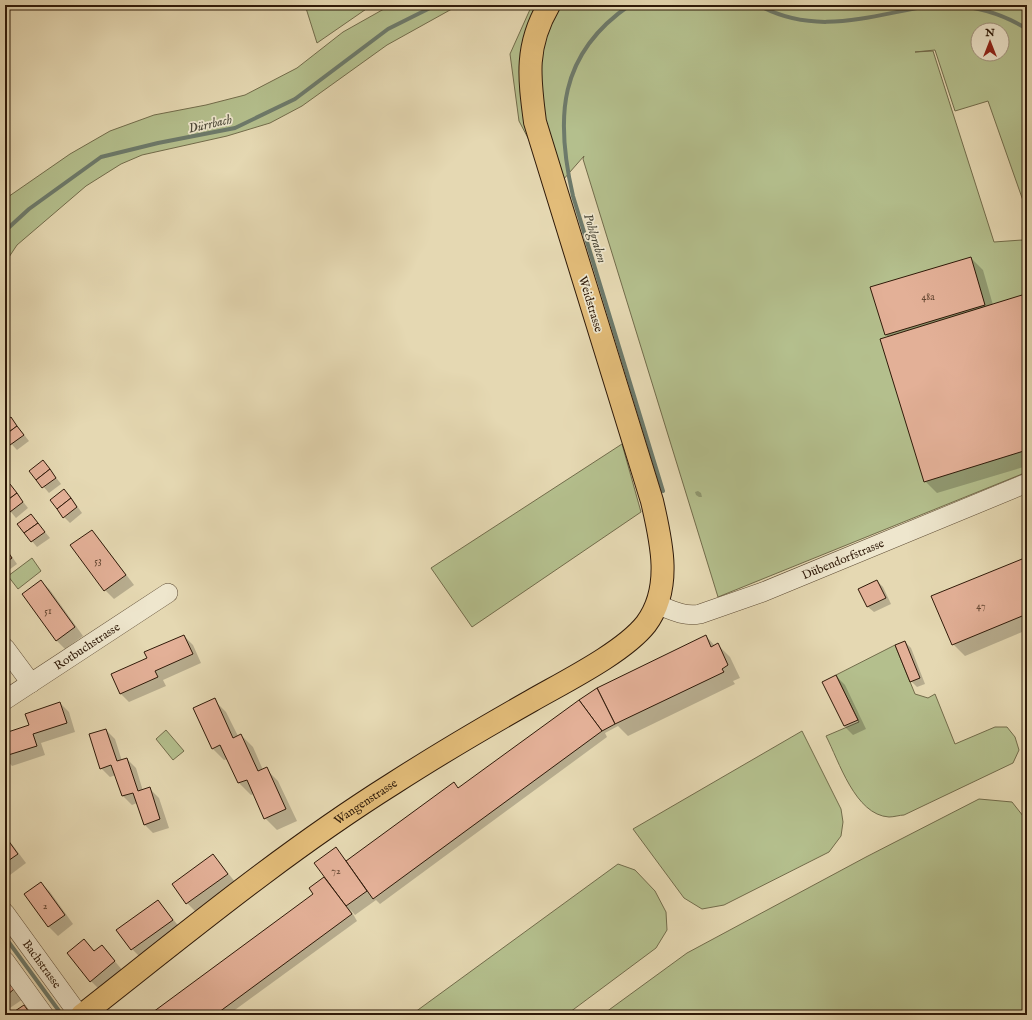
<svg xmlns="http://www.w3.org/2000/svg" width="1032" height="1020" font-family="'IM FELL English',serif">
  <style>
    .green { fill: #b4bf8d; stroke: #726c4b; fill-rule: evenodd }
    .shadow { fill: #0003 }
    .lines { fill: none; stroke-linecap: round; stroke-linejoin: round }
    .stream { stroke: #6d7a6b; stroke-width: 4 }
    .building { fill: #e3b097; stroke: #2f1a09 }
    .minor-casing { stroke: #5c4a33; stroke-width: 20 }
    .major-casing { stroke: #2f1a09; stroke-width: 24 }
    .minor { stroke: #eee6cd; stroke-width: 19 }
    .major { stroke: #e2bc79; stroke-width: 22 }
    .labels { text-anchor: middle; stroke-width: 3.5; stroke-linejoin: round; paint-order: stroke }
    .number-label { font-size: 10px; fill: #5c402c }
    .street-label { font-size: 12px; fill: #2f1a09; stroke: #eee6cd }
    .water-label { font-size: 13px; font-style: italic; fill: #4e4a3a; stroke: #eee6cd }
  </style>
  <rect width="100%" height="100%" fill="#e5d8b2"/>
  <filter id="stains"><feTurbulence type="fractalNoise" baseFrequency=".005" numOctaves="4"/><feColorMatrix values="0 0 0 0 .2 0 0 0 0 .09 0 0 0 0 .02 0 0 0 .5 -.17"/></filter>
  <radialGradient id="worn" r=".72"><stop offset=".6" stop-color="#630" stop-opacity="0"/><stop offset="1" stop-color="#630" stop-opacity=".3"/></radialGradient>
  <!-- green -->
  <g class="green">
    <polygon points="305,5 372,5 317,43"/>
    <polygon points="391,5 459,5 387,45 302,106 270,123 227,136 142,155 121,164 86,186 17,245 5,263 5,199 70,154 110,131 154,115 206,105 245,95 297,68 343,32"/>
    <path d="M532,5H1027V212L988,101L955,111L935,50L915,52L933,51L994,242L1022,240L1027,251V472L718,597L583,159L584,156L555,189L519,121L510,54ZM978,30H1002V54H978Z"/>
    <polygon points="622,444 641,512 472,627 431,568"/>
    <polygon points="32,558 41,571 18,589 8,576"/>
    <path d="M895,645L915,694L928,698L935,694L955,744L995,727H1007L1015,737L1019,750L1013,763L904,815C900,815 894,817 889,817C855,815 839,761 826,736L859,722L836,675Z"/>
    <polygon points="166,730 184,751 173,760 156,739"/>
    <polygon points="802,731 841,809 843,822 841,836 829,852 724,905 702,909 684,898 633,829"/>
    <polygon points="979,799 1012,802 1027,821 1027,1015 602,1015 687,953 866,857"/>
    <polygon points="618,864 635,870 655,891 666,912 667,930 656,948 566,1015 411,1015"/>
  </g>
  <!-- shadow -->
  <g class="shadow">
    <polygon points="971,258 983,270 993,305 1022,297 1027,302 1027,466 937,493 925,481 888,337 886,335"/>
    <polygon points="11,418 29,441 17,450 5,437 5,422"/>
    <polygon points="48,467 61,484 49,493 30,471"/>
    <polygon points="10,485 28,508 16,518 5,505 5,489"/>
    <polygon points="698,491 701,493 702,497 699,497 696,495 695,492"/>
    <polygon points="70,496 82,513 70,523 64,517"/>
    <polygon points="31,515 50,538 37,547 32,541"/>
    <polygon points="92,531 100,540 134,585 114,599 105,590 72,546"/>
    <polygon points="5,547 17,564 5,573"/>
    <polygon points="1027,558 1027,630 965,656 953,644"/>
    <polygon points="41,581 50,590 83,636 65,649 56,640"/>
    <polygon points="877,581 883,587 891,604 874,612 868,607 860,589"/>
    <polygon points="184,636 193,645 201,663 163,680 166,686 129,702 120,693 148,659"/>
    <polygon points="706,636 715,646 718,645 730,657 740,678 733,681 735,684 628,736 618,726 605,733 607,737 380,904 376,900 355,915 350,909 357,921 228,1015 151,1015 315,894 328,881 335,848 347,861 454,783 459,789"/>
    <polygon points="905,642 911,648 925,684 917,687 911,681"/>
    <polygon points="836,676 845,685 866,729 853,735 844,726 823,682"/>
    <polygon points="214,700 226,712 238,736 241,735 253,747 263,770 266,769 278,781 297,821 277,830 265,818 254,794 251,795 239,783 228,759 224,760 212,748"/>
    <polygon points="60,703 69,712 75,732 41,743 45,755 12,766 5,758 5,734 30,726"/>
    <polygon points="106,730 115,739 122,761 127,759 136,768 143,791 150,789 159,798 169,828 153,833 144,824 137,803 132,805 123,796 116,775 110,777 101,768"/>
    <polygon points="5,835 26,863 10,875 5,869"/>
    <polygon points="213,855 236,883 196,912 187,903"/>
    <polygon points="41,883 50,892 73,924 58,936 49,927 26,894"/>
    <polygon points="158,901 181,929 141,958 132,949"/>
    <polygon points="84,940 95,952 102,946 123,971 100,990 91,981"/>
    <polygon points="5,975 23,999 10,1008 5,1003"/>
  </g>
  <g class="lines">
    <!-- stream -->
    <g class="stream">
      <path d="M630,5C558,54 555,118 573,196L663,491"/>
      <path d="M758,5C818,38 873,14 935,5"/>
      <path d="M952,5C980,7 1003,14 1027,29"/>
      <polyline points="5,231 29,209 101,157 158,143 235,128 295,99 388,29 436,5"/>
      <polyline points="5,937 62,1015"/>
    </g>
  </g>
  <!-- building -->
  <g class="building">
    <polygon points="971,257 985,305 885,335 870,287"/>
    <polygon points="1022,295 1027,311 1027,450 924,482 880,339"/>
    <polygon points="11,417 17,426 5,435 5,421"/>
    <polygon points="17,426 24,435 10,445 5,435"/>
    <polygon points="43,460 50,469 36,480 29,471"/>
    <polygon points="50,469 56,478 42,488 36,480"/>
    <polygon points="10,484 17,493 5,502 5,488"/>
    <polygon points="64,489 71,498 57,509 50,500"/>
    <polygon points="17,493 23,502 10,512 5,506 5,502"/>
    <polygon points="71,498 77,507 63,518 57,509"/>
    <polygon points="31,514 38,523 24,533 17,524"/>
    <polygon points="38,523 45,532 31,542 24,533"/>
    <polygon points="92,530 126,575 104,591 70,545"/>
    <polygon points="6,549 12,558 5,563 5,550"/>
    <polygon points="1027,557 1027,614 952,645 931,596"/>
    <polygon points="41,580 75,627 56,641 22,594"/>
    <polygon points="877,580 886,598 867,607 858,589"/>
    <polygon points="184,635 193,654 155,671 158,677 120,694 111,674 147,658 144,652"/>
    <polygon points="706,635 711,647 718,643 719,645 728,665 722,669 724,672 615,724 597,688"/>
    <polygon points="905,641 920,678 910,682 895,645"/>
    <polygon points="836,675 858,720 844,726 822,682"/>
    <polygon points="597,688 615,724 602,731 579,700"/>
    <polygon points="215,698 233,738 241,734 258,771 267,767 286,809 264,819 247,780 238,783 220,745 212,749 193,708"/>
    <polygon points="579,700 602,731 373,899 346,861 454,782 458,788"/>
    <polygon points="60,702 67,723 33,734 37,746 5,756 5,733 29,725 25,714"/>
    <polygon points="106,729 117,761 127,758 138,791 150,787 160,819 144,825 133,793 122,796 111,765 100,769 89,734"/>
    <polygon points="5,836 18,854 5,863"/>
    <polygon points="336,847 367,891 346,906 314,863"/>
    <polygon points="213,854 228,874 186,904 172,884"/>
    <polygon points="324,877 352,914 215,1015 149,1015 313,894 309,888"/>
    <polygon points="41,882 65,915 48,927 24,894"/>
    <polygon points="158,900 173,920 131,950 116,930"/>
    <polygon points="84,939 94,951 102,945 115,961 90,982 67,953"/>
    <polygon points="5,977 14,989 5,997"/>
    <polygon points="24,1005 31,1015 9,1015"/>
  </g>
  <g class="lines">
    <!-- minor casing -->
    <g class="minor-casing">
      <g id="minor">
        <path id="s1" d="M656,604C671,610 684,617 700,614L763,592L1027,483"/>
        <polyline points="5,648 31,683"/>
        <path id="s2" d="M5,700L168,593"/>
        <path id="s3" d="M5,913L79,1015"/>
        <polyline points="5,961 44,1015"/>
      </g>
    </g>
    <!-- major casing -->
    <g class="major-casing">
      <g id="major">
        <path id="s4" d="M82,1015C184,935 284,852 394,783C439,754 485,727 531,701C564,682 623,653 646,624C673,588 661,540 652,501L535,122C529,77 525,46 549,5"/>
      </g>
    </g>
    <!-- minor -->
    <use href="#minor" class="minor"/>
    <!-- major -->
    <use href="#major" class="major"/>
  </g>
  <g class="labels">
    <!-- number labels -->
    <g class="number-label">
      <text x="928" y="300">48a</text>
      <text x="98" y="564">53</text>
      <text x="981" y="609">47</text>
      <text x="48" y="614">51</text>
      <text x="336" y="874">72</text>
      <text x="45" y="909">2</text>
    </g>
    <!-- street labels -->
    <g class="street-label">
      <text transform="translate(591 304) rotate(73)" y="4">Weidstrasse</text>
      <text dy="4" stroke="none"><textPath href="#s1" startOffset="199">Dübendorfstrasse</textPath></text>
      <text dy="4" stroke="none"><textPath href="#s2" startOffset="98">Rotbuchstrasse</textPath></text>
      <text dy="4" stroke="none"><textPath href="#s4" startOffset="355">Wangenstrasse</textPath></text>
      <text dy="4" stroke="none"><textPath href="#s3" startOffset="63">Bachstrasse</textPath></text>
    </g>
    <!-- water labels -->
    <g class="water-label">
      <text transform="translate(210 123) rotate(-13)" y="5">Dürrbach</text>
      <text transform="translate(596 238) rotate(73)" y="5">Pohlgraben</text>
    </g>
  </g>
  <!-- margin -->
  <rect width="1032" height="1020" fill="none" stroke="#e5d8b2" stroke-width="20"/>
  <rect x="6" y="6" width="1020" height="1008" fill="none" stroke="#2f1a09" stroke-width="2"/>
  <rect x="10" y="10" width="1012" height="1000" fill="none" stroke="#2f1a09"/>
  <!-- north arrow -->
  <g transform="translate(990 42)"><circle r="19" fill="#eee6cd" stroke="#a2947f"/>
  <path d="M0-3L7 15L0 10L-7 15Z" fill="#8f2418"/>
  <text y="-6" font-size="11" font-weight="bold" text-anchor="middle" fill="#2f1a09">N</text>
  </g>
  <rect width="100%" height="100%" filter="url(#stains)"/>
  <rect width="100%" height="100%" fill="url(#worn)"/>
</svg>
